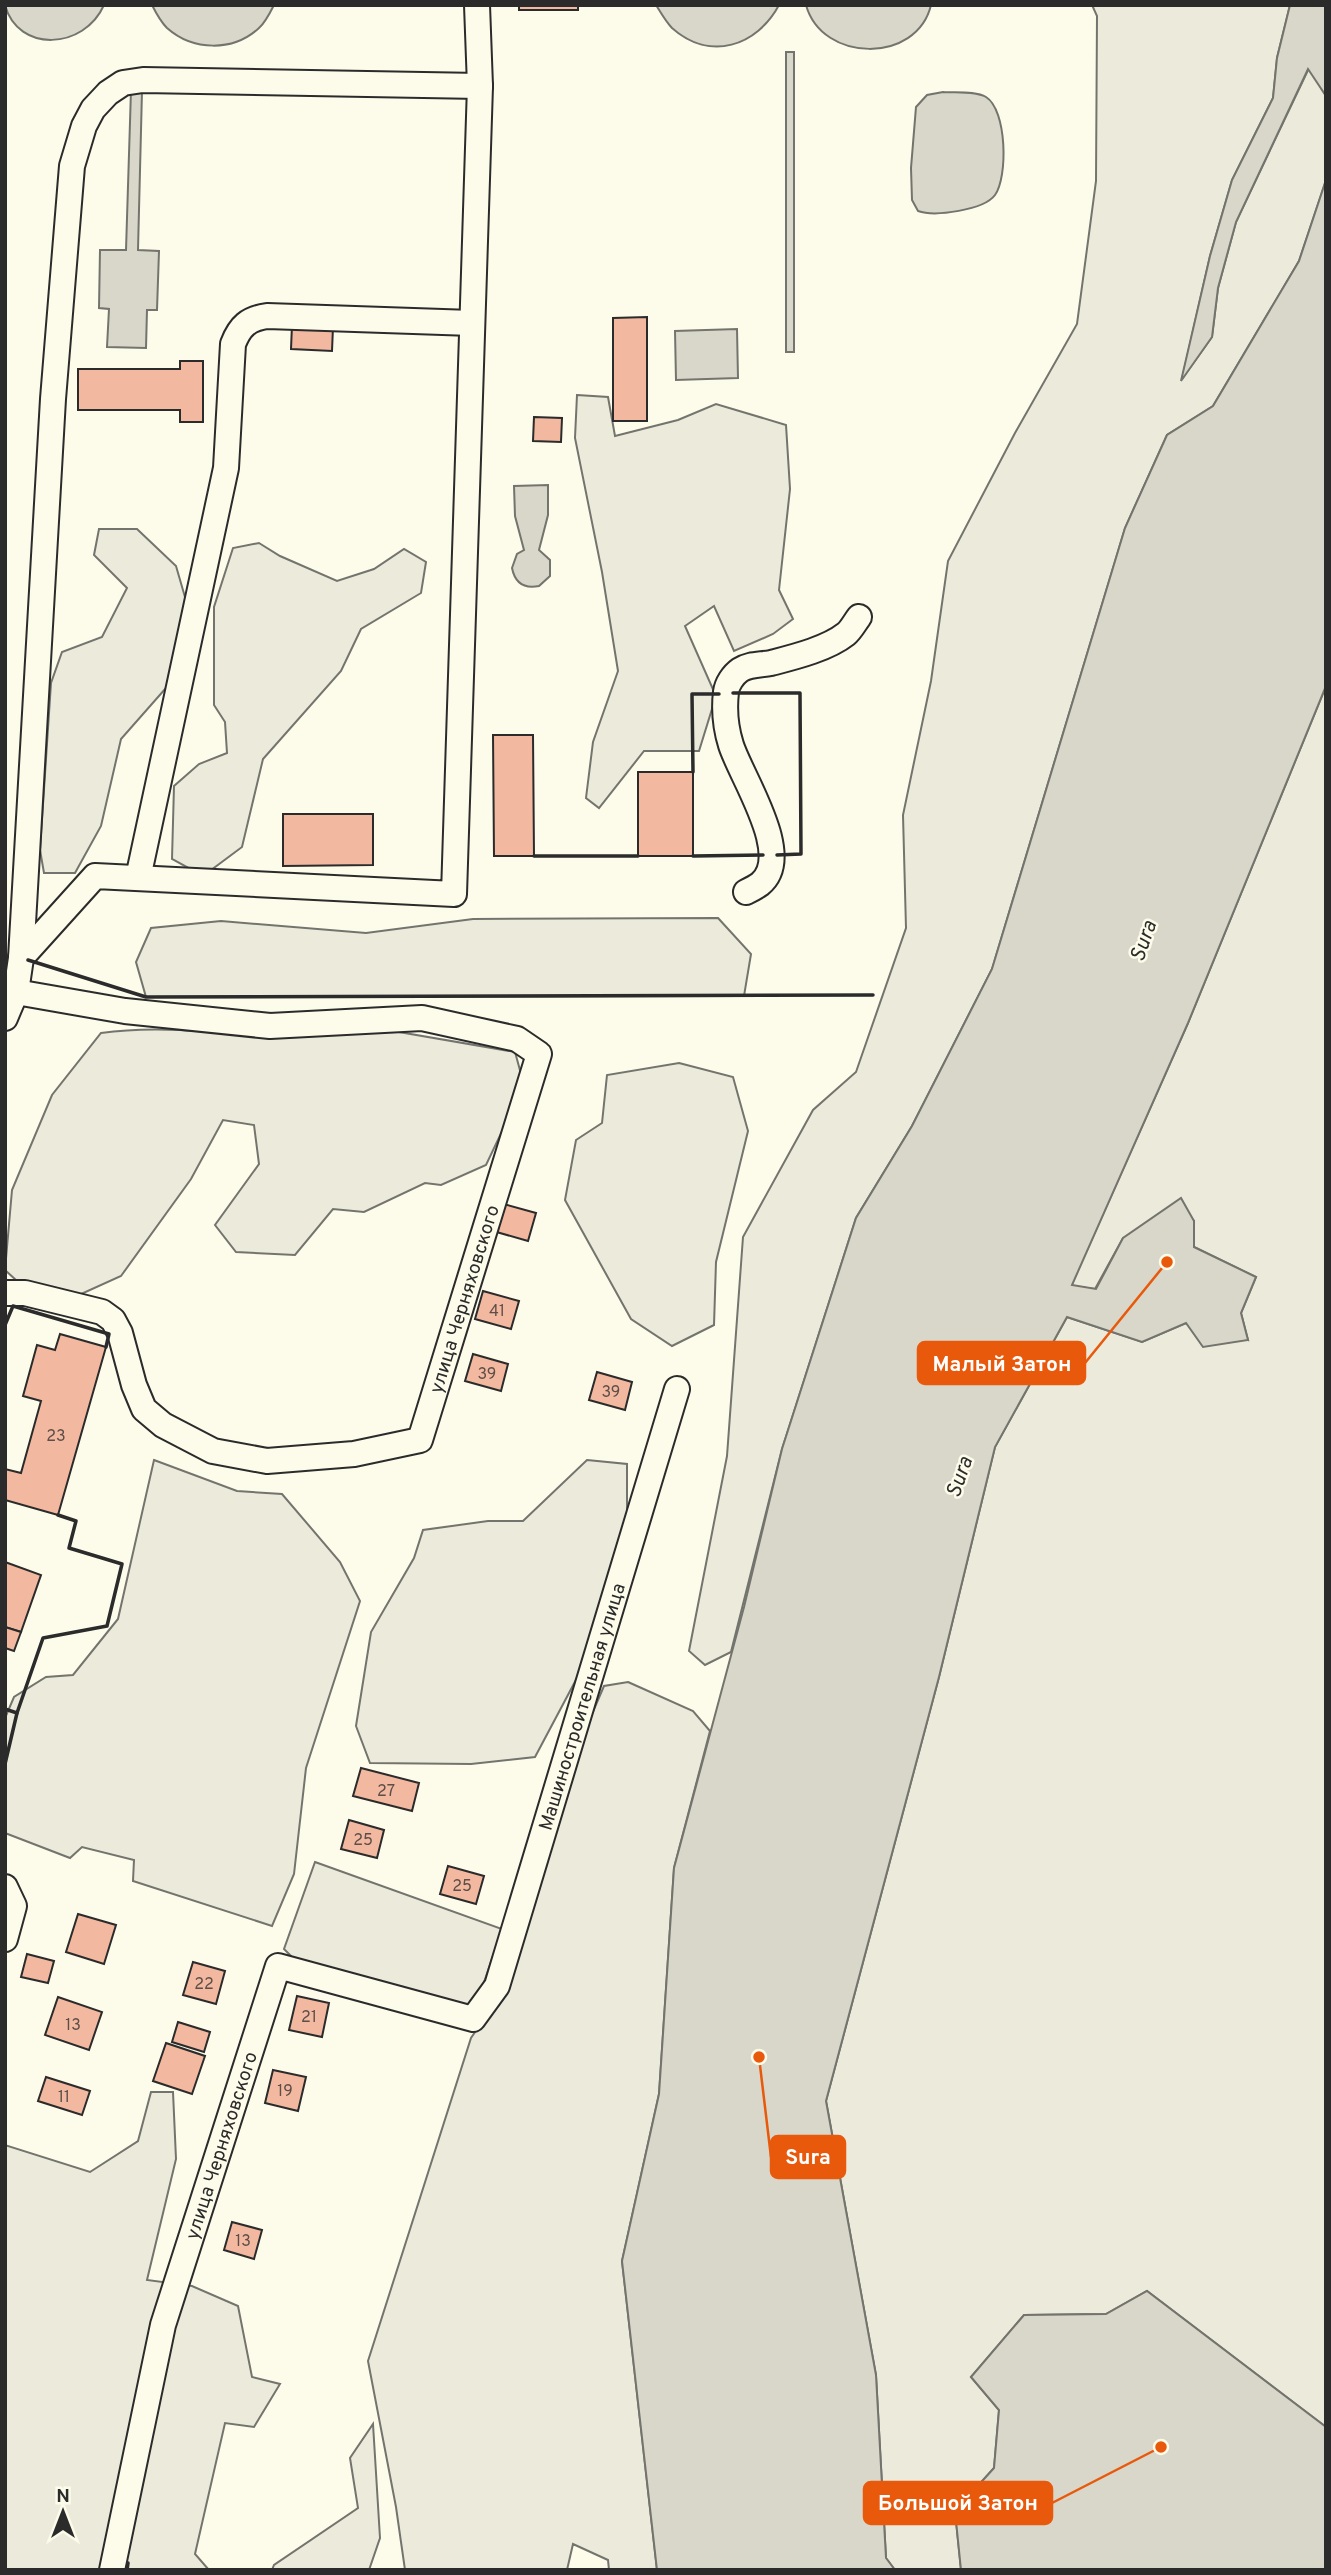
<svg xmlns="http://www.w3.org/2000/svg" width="1331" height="2575" font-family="Overpass,sans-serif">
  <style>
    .green { fill: #ecebdb; stroke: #74746e; stroke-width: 2 }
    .water { fill: #d8d7c9; stroke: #74746e; stroke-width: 2 }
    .building { fill: #f2b8a0; stroke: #2b2b2b; stroke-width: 2 }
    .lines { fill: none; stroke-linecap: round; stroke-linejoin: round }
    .minor-casing { stroke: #2b2b2b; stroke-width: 28 }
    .minor { stroke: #fdfbea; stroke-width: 24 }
    .wall { stroke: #2b2b2b; stroke-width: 3.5 }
    .labels { text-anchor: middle; stroke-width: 5; stroke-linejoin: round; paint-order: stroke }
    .number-label { font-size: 16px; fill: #5d4e48 }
    .street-label { font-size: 19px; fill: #2b2b2b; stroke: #fdfbea }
    .water-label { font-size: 21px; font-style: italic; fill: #2b2b2b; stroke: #fdfbea }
    .leader { fill: none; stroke: #e8590c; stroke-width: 2.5 }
    .callout-dot { fill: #e8590c; stroke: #fdfbea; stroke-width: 2.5 }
    .callout { fill: #e8590c; stroke: #e8590c; stroke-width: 2.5 }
    .callout-label { font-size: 21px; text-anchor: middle; font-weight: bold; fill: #fff }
  </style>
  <rect width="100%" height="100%" fill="#fdfbea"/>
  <!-- green -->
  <g class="green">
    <polygon points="1092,5 1290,5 1277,58 1273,98 1232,180 1210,256 1182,379 1212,337 1218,288 1236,222 1309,68 1326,96 1326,180 1299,261 1213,406 1167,435 1125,528 992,969 912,1126 856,1218 782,1449 731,1652 705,1665 689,1651 727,1456 743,1237 813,1110 856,1072 906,928 903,815 931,681 948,561 1015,433 1077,324 1096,181 1097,16"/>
    <polygon points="577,395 608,397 615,436 678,420 716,404 786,425 790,489 779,590 793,619 773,634 734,651 714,606 685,626 716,696 699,751 644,751 599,808 586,798 593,742 618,671 602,572 575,438"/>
    <polygon points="99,529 137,529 176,566 187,604 166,688 121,739 101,826 75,873 44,873 40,850 51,683 62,652 102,637 127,588 94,555"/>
    <polygon points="259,543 280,556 337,581 374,569 404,549 426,562 421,593 361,629 341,671 263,759 242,847 203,876 172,859 174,786 199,764 227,753 225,722 214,705 214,607 233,548"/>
    <polygon points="1326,686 1326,2427 1147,2291 1106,2314 1024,2315 971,2377 999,2410 994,2468 955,2511 961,2570 895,2570 886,2558 876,2375 826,2101 939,1677 995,1447 1067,1317 1142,1342 1186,1323 1248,1340 1241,1313 1256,1277 1194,1247 1194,1221 1123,1238 1095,1289 1071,1286 1188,1023"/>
    <polygon points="718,918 751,954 744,996 146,997 136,962 151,928 221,921 366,933 473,919"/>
    <path d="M364,1026L515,1052L524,1085L486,1165L441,1185L425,1183L364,1212L333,1209L295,1255L236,1252L215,1225L259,1164L254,1125L223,1120L191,1179L121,1276L48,1309L5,1270L12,1190L52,1095L101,1033C158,1025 205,1033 262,1034C295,1035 330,1029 364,1026Z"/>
    <polygon points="679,1063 733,1077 748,1131 716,1262 714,1325 672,1346 631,1319 565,1200 576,1140 602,1123 607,1075"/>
    <polygon points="154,1460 237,1491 282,1494 340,1562 360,1601 306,1768 294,1874 272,1926 133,1881 134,1860 82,1847 70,1858 5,1833 5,1718 14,1697 46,1677 73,1675 118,1619"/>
    <polygon points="587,1460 627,1464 627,1517 578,1676 535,1757 471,1764 370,1763 356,1726 371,1632 414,1558 423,1530 488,1521 523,1521"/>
    <polygon points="628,1682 693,1711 710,1731 674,1868 659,2094 622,2261 657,2570 609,2570 608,2560 573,2544 567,2570 405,2570 396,2507 368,2361 471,2038 506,1987 556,1798 604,1686"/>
    <polygon points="315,1862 502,1929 475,2009 296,1961 284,1949"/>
    <polygon points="151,2092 173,2092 176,2159 147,2280 192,2286 238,2306 252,2377 280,2384 254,2427 225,2423 195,2554 209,2570 5,2570 5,2145 90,2172 138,2141"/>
    <polygon points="373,2424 380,2538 369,2570 272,2570 274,2565 358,2508 350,2458"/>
  </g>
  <!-- water -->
  <g class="water">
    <path d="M5,5H104C84,50 18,53 5,5Z"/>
    <path d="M152,5H274C270,13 265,23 259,28C233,52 193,51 167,28C161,22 156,13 152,5Z"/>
    <path d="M656,5H779C757,46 710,62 672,28C666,22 661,13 656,5Z"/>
    <path d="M806,5H931C917,64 822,63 806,5Z"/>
    <polygon points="1290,5 1326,5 1326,96 1308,69 1236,222 1218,288 1212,337 1181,381 1210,256 1232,180 1273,98 1277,58"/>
    <rect x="786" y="52" width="8" height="300"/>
    <polygon points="131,90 142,91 138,250 159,251 157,310 147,310 146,348 107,347 109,309 99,308 100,250 126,250"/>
    <path d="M943,92C956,93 976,91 986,97C1007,110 1008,177 995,195C984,210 935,217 918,211L912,200L911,168L916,107L927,95Z"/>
    <polygon points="1326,180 1326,686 1188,1023 1072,1285 1096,1289 1123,1238 1181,1198 1194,1221 1194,1247 1256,1277 1241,1313 1248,1340 1203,1347 1186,1323 1142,1342 1067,1317 995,1447 939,1677 826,2101 876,2375 886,2558 895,2570 657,2570 622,2261 659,2094 674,1868 744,1607 782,1449 856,1218 912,1126 992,969 1125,528 1167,435 1213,406 1299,261"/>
    <polygon points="737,329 738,378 676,380 675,331"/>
    <path d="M548,485V515L539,550L550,560V576L539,586C524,589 515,583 512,568L517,554L524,550L515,516L514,486Z"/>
    <polygon points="1147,2291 1326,2427 1326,2570 961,2570 955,2511 994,2468 999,2410 971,2377 1024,2315 1106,2314"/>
  </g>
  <!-- building -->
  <g class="building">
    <rect x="519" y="5" width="59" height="5"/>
    <polygon points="647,317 647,421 613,421 613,318"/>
    <polygon points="292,325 333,327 332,351 291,349"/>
    <polygon points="180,361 203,361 203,422 180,422 180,410 78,410 78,369 180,369"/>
    <polygon points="534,417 562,418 561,442 533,441"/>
    <polygon points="493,735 533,735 534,856 494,856"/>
    <rect x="638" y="772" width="55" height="84"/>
    <polygon points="283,814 373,814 373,865 283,866"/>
    <polygon points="500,1203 536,1213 528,1241 493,1231"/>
    <polygon points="483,1291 519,1301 511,1329 475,1319"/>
    <polygon points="60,1334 106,1347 58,1515 5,1500 5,1469 21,1473 41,1401 23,1396 37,1345 55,1350"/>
    <polygon points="473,1354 508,1364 501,1391 465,1381"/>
    <polygon points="597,1372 632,1382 625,1410 589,1400"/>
    <polygon points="5,1562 41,1575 21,1632 5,1627"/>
    <polygon points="5,1627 21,1632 14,1651 5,1648"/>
    <polygon points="361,1768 419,1783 412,1811 353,1796"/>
    <polygon points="349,1820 384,1830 377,1858 341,1849"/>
    <polygon points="448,1866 484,1876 476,1904 440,1894"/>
    <polygon points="78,1914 116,1925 104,1964 66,1952"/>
    <polygon points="27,1954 54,1961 48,1983 21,1977"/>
    <polygon points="193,1962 225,1971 216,2004 183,1995"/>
    <polygon points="297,1996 329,2003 322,2037 289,2030"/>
    <polygon points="58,1997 102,2012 89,2050 45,2035"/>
    <polygon points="178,2022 210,2032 204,2052 172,2042"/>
    <polygon points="166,2043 205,2056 192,2094 153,2081"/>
    <polygon points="273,2070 306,2077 298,2111 265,2103"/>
    <polygon points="46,2077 90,2091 82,2115 38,2101"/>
    <polygon points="232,2222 262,2230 254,2259 224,2250"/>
  </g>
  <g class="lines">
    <!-- minor casing -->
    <g class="minor-casing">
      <g id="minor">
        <path d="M138,878L226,468L233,344C240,326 248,319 267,316L472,323"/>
        <path d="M746,892C750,890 756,887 760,884C795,856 741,777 731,745C726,729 724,709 726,692C727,684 733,675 740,670C749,664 760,665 771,663C794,657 827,649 846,634C851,630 855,622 859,617"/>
        <polyline points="21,958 95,876 454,894 480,86 477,5"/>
        <polyline points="5,1018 16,992 21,958 53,399 72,166 84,126 93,109 108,93 123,83 143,80 480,86"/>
        <path id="s1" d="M5,1293H25L102,1312L113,1320L120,1333L134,1385L144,1409L163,1425L213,1451L267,1461L354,1454L420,1440L539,1054L517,1039L422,1018L270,1026L125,1011L16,992"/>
        <polyline points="5,1887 14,1906 5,1939"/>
        <path id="s2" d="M112,2570L163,2325L278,1966L473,2019L497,1986L677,1389"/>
      </g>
    </g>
    <!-- minor -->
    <use href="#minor" class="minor"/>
    <!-- wall -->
    <g class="wall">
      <polyline points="733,693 800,693 801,854 777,855"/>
      <polyline points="693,772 692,694 719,694"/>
      <polyline points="534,856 638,856"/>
      <polyline points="693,856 763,855"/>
      <polyline points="28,960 146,997 873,995"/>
      <polyline points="5,1325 13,1306 109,1334 106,1347"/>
      <polyline points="5,1709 17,1713 5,1764"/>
      <polyline points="17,1713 43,1638 107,1626 122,1564 69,1548 76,1521 58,1515"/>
      <polyline points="127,2570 128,2563"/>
    </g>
  </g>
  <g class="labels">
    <!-- number labels -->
    <g class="number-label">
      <text x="497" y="1316">41</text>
      <text x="487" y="1379">39</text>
      <text x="611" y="1397">39</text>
      <text x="56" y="1441">23</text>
      <text x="386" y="1796">27</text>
      <text x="363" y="1845">25</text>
      <text x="462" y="1891">25</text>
      <text x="204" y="1989">22</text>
      <text x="309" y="2022">21</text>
      <text x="73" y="2030">13</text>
      <text x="285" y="2096">19</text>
      <text x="64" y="2102">11</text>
      <text x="243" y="2246">13</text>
    </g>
    <!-- street labels -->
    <g class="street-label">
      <text dy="7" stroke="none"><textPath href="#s1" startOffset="646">улица Черняховского</textPath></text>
      <text dy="7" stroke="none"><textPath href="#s2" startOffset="1162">Машиностроительная улица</textPath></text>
      <text dy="7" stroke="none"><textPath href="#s2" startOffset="439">улица Черняховского</textPath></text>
    </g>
    <!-- water labels -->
    <g class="water-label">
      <text transform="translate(1143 941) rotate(-71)" y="7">Sura</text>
      <text transform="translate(959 1477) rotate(-71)" y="7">Sura</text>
    </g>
  </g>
  <!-- callouts -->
  <path class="leader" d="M1167 1262L1085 1363M759 2057L771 2157M1161 2447L1052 2503"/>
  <g class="callout-dot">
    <circle cx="1167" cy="1262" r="7"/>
    <circle cx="759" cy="2057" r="7"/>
    <circle cx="1161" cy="2447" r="7"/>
  </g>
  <g class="callout">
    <rect x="918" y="1342" width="167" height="42" rx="7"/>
    <rect x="771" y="2136" width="74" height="42" rx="7"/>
    <rect x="864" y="2482" width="188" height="42" rx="7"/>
  </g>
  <g class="callout-label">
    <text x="1002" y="1371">Малый Затон</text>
    <text x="808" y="2164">Sura</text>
    <text x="958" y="2510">Большой Затон</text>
  </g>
  <!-- border -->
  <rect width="1331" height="2575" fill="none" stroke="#2b2b2b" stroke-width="14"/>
  <!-- north arrow -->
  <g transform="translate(63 2512)" stroke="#fdfbea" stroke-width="5" paint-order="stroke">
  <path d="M0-5L12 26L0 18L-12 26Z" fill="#2b2b2b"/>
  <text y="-10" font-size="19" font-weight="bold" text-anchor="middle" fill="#2b2b2b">N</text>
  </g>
</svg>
